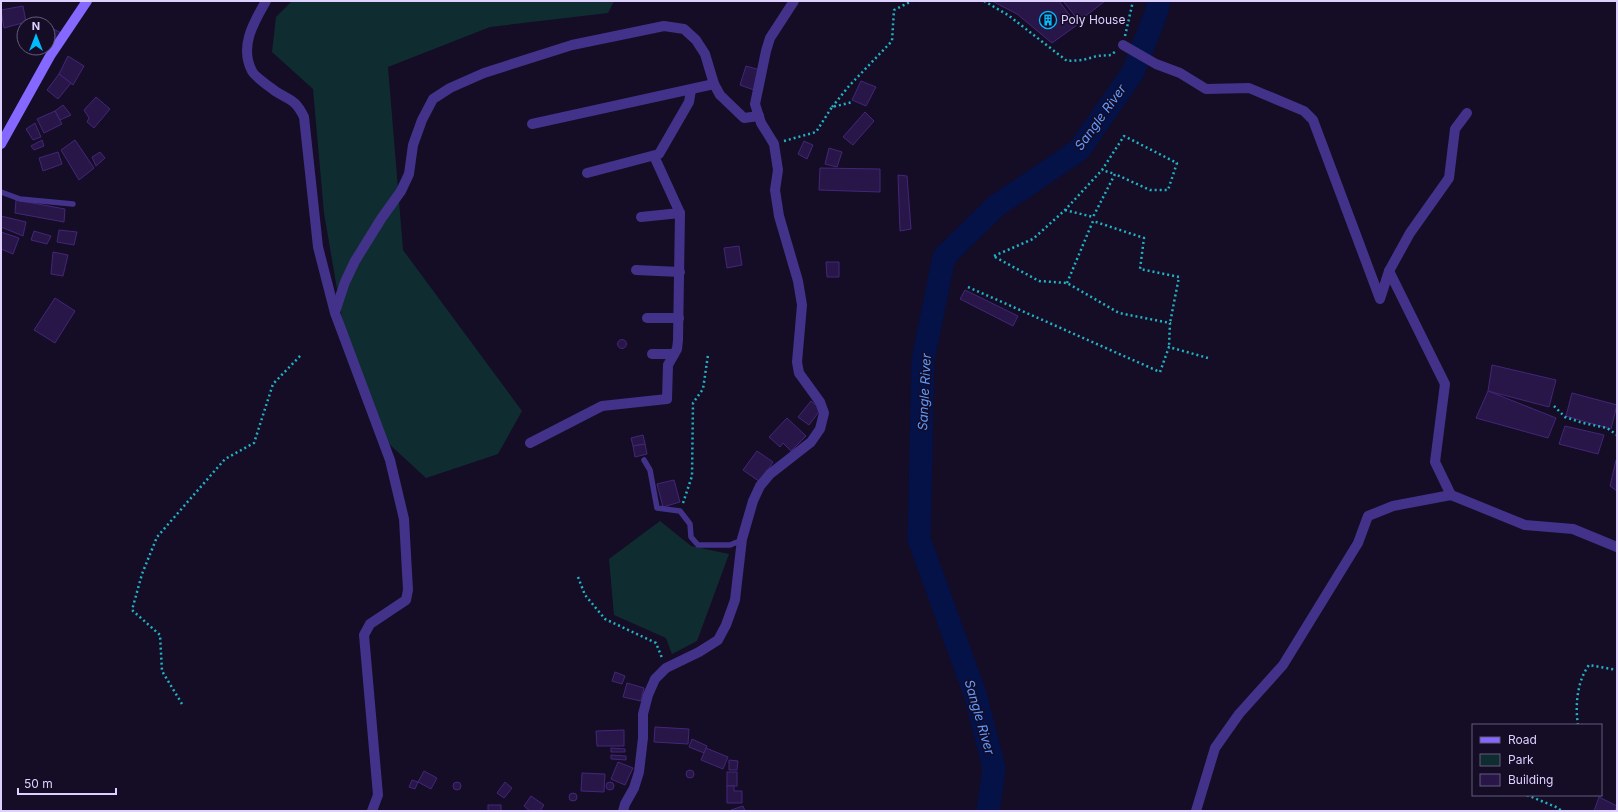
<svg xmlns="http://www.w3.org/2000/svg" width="1618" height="812" font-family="Inter,sans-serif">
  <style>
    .green { fill: #0f2d31 }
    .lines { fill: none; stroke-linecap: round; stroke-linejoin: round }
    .river { stroke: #041247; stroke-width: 23 }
    .building { fill: #281649; stroke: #432678 }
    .path { stroke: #21b3c3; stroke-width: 2.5; stroke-dasharray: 2 3; stroke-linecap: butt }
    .lane { stroke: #43328a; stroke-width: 5.5 }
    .street { stroke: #43328a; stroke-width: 10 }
    .secondary { stroke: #8468ff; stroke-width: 10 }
    .labels { text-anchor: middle; stroke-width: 3; stroke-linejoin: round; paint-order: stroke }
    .poi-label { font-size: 12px; fill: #ded1ff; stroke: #150c26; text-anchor: start }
    .water-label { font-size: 13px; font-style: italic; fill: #5f9cff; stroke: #150c26 }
  </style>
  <rect width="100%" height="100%" fill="#150c26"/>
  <!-- green -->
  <g class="green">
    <polygon points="292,1 614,1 608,13 490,27 388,67 403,250 522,411 498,454 426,478 388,443 346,341 324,213 313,89 272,52 276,17"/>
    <polygon points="660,521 691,546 729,554 697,641 672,654 666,638 614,615 609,559"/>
  </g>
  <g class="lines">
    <!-- river -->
    <polyline class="river" points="988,811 994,768 975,694 919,539 923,360 944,257 996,206 1079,150 1133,72 1155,16 1159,1"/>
  </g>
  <!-- building -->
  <g class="building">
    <polygon points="992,1 1059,1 1077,25 1052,43 1017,14"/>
    <polygon points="1063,1 1105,1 1079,21"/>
    <polygon points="23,6 26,22 4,28 1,10"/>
    <polygon points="48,26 61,33 53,50 48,48"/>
    <polygon points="68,56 84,66 73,85 59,74"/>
    <polygon points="746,66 760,70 754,90 740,85"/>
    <polygon points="59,74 71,83 58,99 47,90"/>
    <polygon points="861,81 876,87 866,106 852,100"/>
    <polygon points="96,97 110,109 94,128 87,122 89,118 84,110"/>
    <polygon points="63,105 71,115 60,120 55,111"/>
    <polygon points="55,111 62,124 44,133 37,119"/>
    <polygon points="865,112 874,121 853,145 843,137"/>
    <polygon points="35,123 41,137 33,140 26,129"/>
    <polygon points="42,140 44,146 34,150 31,146"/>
    <polygon points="75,140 94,168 79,180 61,150"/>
    <polygon points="804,141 813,145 807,159 798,154"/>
    <polygon points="829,148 842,152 837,167 825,164"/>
    <polygon points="58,152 62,164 43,171 39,158"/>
    <polygon points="100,152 105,158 96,166 92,157"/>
    <polygon points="820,168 880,169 880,192 819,190"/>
    <polygon points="898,175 907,176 911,229 900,231"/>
    <polygon points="16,200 65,209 64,222 15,213"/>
    <polygon points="1,216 26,222 23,236 1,227"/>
    <polygon points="59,230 77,232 74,245 57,242"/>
    <polygon points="34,231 51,236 47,244 31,240"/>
    <polygon points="1,232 19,238 13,254 1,249"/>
    <polygon points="739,246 742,265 727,268 724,248"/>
    <polygon points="53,252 68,255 63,276 51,274"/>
    <polygon points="826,262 839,262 839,277 827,277"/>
    <polygon points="965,290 1018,316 1013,326 960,299"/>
    <polygon points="55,298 75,311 55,343 34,330"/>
    <circle cx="622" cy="344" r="4.5"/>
    <polygon points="1492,365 1556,380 1549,407 1488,391"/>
    <polygon points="1488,391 1556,418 1548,438 1476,418"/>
    <polygon points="1572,393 1617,405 1611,429 1566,416"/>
    <polygon points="811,401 821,409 809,425 798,417"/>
    <polygon points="787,418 806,436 791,451 783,443 780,447 769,437"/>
    <polygon points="1565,426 1604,435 1598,454 1559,444"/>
    <polygon points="643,435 645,444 633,446 631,438"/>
    <polygon points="645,444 647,454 635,457 633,446"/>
    <polygon points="757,451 773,462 760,482 743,470"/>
    <polygon points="1616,460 1617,460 1617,491 1610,486"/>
    <polygon points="674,480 680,502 663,507 657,484"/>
    <polygon points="615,672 625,676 622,684 612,681"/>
    <polygon points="627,683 644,688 641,701 623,697"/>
    <polygon points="655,727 689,729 688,744 654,742"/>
    <polygon points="624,730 624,746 597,746 596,731"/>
    <polygon points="692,739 707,746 704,753 689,747"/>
    <polygon points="611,748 625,749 625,752 611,752"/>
    <polygon points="706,748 728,757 723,769 701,760"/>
    <polygon points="611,755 626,756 626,760 611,759"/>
    <polygon points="729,760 738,761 737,770 729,770"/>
    <polygon points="618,762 633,768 625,785 611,779"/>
    <circle cx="690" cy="774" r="4"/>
    <polygon points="424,771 437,778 431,789 418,782"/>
    <rect x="727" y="772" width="10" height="14"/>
    <polygon points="582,773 605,774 604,792 581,791"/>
    <polygon points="412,780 418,782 415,789 409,787"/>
    <polygon points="505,782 512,788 504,798 497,793"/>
    <circle cx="457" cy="786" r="4"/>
    <circle cx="610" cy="786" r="4"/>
    <polygon points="727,786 734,786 734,791 742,791 742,803 727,803"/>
    <circle cx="573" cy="797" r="4"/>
    <polygon points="531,796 544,805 540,811 530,811 524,806"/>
    <polygon points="1599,797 1617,806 1615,811 1594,811"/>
    <rect x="488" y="805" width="13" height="6"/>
    <polygon points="743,806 745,811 731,811 731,810"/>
  </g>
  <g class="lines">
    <!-- path -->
    <g class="path">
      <polyline points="984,1 1008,15 1067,61 1083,60 1097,56 1111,55 1116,51"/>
      <polyline points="1125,36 1133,1"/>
      <polyline points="832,107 849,86 892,41 894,10 912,1"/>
      <polyline points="784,141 816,132 832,107 853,102"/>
      <polyline points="1065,210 1093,217 1115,174 1102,170"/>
      <polyline points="994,256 1033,239 1065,210 1102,170 1124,136 1177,163 1168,190 1150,190 1115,174"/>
      <polyline points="995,257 1039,281 1067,283 1119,313 1170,323 1169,347"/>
      <polyline points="1067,283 1093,221 1144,238 1140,269 1179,277 1170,323"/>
      <polyline points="968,287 1160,372 1169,347 1208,358"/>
      <polyline points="1554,406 1565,417 1583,423 1607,428 1617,435"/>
      <polyline points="683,503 692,476 693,403 703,389 708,355"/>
      <polyline points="578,577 585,595 605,619 656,643 662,658"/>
      <polyline points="182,704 162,671 160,635 132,610 142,574 157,537 225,459 254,443 273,384 301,355"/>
      <path d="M1578,725C1575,706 1577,681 1589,665L1617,670"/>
      <polyline points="1527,795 1556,807 1562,811"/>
    </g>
    <!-- lane -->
    <g class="lane">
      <polyline points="1,192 20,199 73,204"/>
      <polyline points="644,460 650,470 657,508 680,511 690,524 691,537 698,545 730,545 742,540"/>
    </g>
    <!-- street -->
    <g class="street">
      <path d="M266,1C254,22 239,46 252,71C254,76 270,87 275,91C291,101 295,99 304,117L318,247L335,313L390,460L404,519L408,590L406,600L370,624L364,635L378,795L372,811"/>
      <polyline points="1123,45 1156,64 1180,73 1206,89 1249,88 1304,111 1313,120 1380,299 1389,271 1445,384 1435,462 1451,495 1525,525 1573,529 1617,547"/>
      <polyline points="532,124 714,84"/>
      <polyline points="587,173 659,154 689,102 691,90"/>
      <polyline points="641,217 680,213 654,156"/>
      <polyline points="636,270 680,272"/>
      <polyline points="1389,271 1410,233 1449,178 1455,129 1467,113"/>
      <polyline points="335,312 345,282 355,261 381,219 401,191 409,174 413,145 422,120 433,99 450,88 484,73 572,45 664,26 684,29 696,40 705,54 714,84 720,95 744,118 759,116"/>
      <polyline points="647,318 679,318"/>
      <polyline points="652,354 674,354"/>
      <polyline points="530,443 602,406 667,399 668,365 677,349 678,340 680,213"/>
      <polyline points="623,811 625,804 634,788 639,772 643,738 643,714 648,695 655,679 666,668 699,652 718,640 726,625 735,600 742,539 753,501 760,486 770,474 811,442 820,429 824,413 820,402 799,373 797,362 802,305 798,281 779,216 775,190 778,170 774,144 761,123 755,104 766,51 770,38 794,1"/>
      <polyline points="1196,811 1215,748 1239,714 1283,665 1358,543 1368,516 1393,506 1451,495"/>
    </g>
    <!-- secondary -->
    <polyline class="secondary" points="1,144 50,56 87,1"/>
  </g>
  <!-- icons -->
  <defs>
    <g id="building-ring" transform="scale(0.9)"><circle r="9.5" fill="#150c26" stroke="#00bcfc" stroke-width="1.5"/><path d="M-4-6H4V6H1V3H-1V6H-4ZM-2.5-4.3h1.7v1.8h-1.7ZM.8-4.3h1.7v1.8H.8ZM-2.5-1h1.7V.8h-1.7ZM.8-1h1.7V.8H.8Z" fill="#00bcfc"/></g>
  </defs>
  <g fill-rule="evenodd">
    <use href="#building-ring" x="1048" y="20"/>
  </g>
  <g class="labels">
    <!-- poi labels -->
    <g class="poi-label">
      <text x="1061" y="24">Poly House</text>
    </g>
    <!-- water labels -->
    <g class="water-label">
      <text transform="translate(1100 117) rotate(-54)" y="5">Sangle River</text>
      <text transform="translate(924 392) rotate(-87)" y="5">Sangle River</text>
      <text transform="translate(980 717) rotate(74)" y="5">Sangle River</text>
    </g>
  </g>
  <!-- border -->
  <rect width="1618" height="812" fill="none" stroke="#ded1ff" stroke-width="4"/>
  <!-- legend -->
  <rect x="1472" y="724" width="130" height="72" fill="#150c26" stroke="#655b7d"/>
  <rect x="1480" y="737" width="20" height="6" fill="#8468ff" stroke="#655b7d"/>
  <text x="1508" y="744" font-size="12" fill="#ded1ff">Road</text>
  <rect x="1480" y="754" width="20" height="12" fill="#0f2d31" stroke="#655b7d"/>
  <text x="1508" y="764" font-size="12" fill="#ded1ff">Park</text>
  <rect x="1480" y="774" width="20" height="12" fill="#281649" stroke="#655b7d"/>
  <text x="1508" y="784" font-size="12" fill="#ded1ff">Building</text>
  <!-- north arrow -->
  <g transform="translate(36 36)"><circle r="19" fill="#150c26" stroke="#655b7d"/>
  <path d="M0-3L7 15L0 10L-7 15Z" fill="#00bcfc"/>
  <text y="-6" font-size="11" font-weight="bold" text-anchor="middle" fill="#ded1ff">N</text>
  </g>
  <!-- scale -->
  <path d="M18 788v6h98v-6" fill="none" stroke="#ded1ff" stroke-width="2"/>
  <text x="24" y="788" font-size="12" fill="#ded1ff" stroke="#150c26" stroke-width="3" paint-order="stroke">50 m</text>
</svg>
